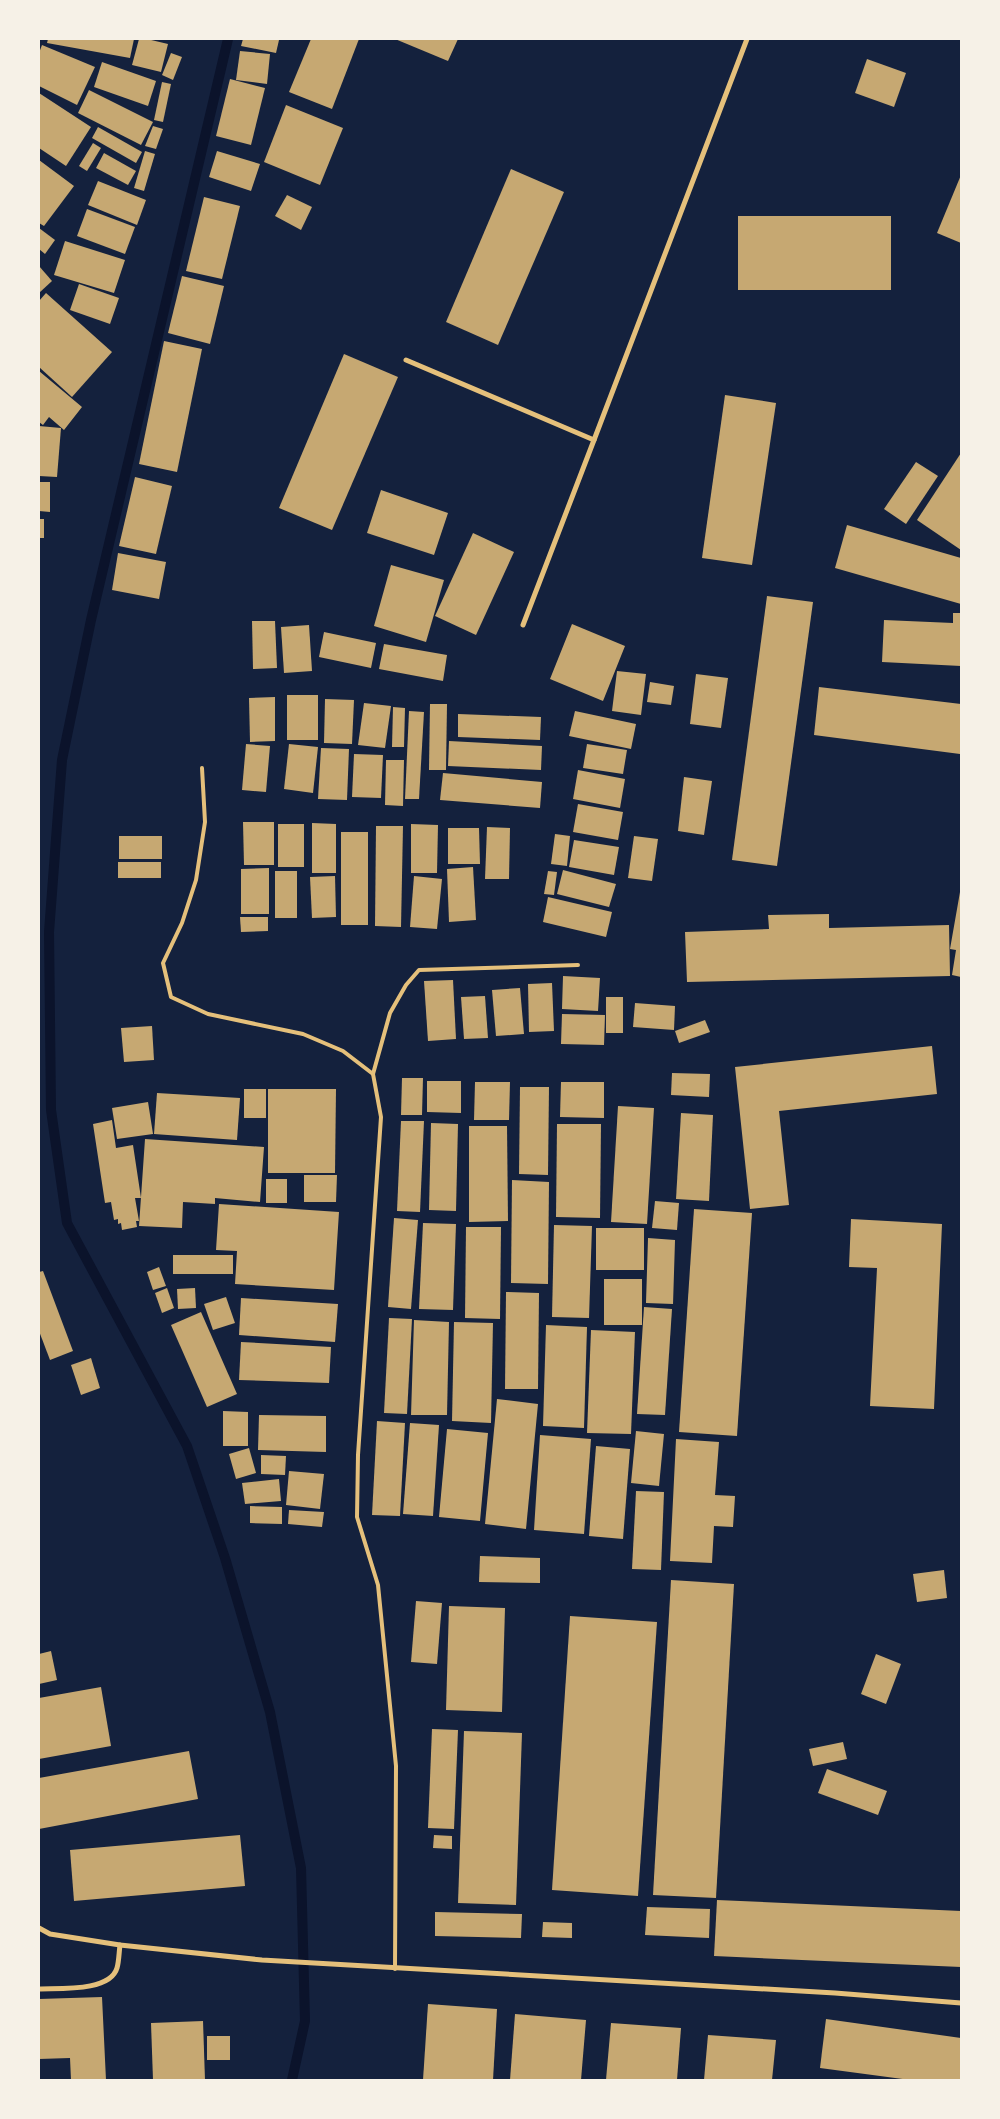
<svg xmlns="http://www.w3.org/2000/svg" width="1000" height="2119" font-family="'IBM Plex Serif',serif">
  <style>
    .lines { fill: none; stroke-linecap: round; stroke-linejoin: round }
    .stream { stroke: #0b132b; stroke-width: 10 }
    .building { fill: #c6a872 }
    .service { stroke: #e5c07b; stroke-width: 4 }
    .minor { stroke: #e5c07b; stroke-width: 5 }
  </style>
  <rect width="100%" height="100%" fill="#14213d"/>
  <g class="lines">
    <!-- stream -->
    <polyline class="stream" points="228,39 91,620 62,760 49,932 51,1110 67,1223 187,1446 225,1558 270,1712 301,1868 305,2021 292,2080"/>
  </g>
  <!-- building -->
  <g class="building">
    <polygon points="48,39 134,39 130,58 47,43"/>
    <polygon points="139,39 147,39 168,44 161,72 132,65"/>
    <polygon points="243,39 279,40 276,53 241,46"/>
    <polygon points="311,39 359,39 332,109 289,92"/>
    <polygon points="395,39 458,39 448,61"/>
    <polygon points="42,45 95,67 77,105 39,86 39,53"/>
    <polygon points="240,51 270,54 267,84 236,80"/>
    <polygon points="171,53 182,57 173,80 162,75"/>
    <polygon points="867,59 906,73 894,107 855,93"/>
    <polygon points="102,62 156,81 148,106 94,87"/>
    <polygon points="230,79 265,88 251,145 216,136"/>
    <polygon points="162,82 171,84 163,122 154,120"/>
    <polygon points="89,90 153,122 141,145 78,113"/>
    <polygon points="39,93 91,127 66,166 39,148"/>
    <polygon points="286,105 343,128 320,185 264,162"/>
    <polygon points="153,126 163,129 156,149 145,146"/>
    <polygon points="98,127 142,152 136,163 92,138"/>
    <polygon points="93,143 101,148 87,171 79,166"/>
    <polygon points="145,151 155,154 144,191 134,188"/>
    <polygon points="217,151 260,164 251,191 209,177"/>
    <polygon points="104,153 136,171 128,185 96,168"/>
    <polygon points="39,160 74,186 44,226 39,223"/>
    <polygon points="511,169 564,192 498,345 446,322"/>
    <polygon points="961,175 961,243 937,233"/>
    <polygon points="98,181 146,200 137,225 88,205"/>
    <polygon points="287,195 312,207 301,230 275,216"/>
    <polygon points="204,197 240,206 222,279 186,271"/>
    <polygon points="87,209 135,227 125,254 77,236"/>
    <rect x="738" y="216" width="153" height="74"/>
    <polygon points="39,228 55,240 45,254 39,249"/>
    <polygon points="65,241 125,260 114,293 54,275"/>
    <polygon points="39,266 52,281 39,293"/>
    <polygon points="182,276 224,286 210,344 168,333"/>
    <polygon points="79,284 119,298 110,324 70,310"/>
    <polygon points="46,293 112,352 72,397 39,367 39,301"/>
    <polygon points="164,341 202,349 177,472 139,464"/>
    <polygon points="344,354 398,377 332,530 279,508"/>
    <polygon points="39,371 82,407 64,430 49,417 43,425 39,422"/>
    <polygon points="725,395 776,403 752,565 702,558"/>
    <polygon points="39,426 61,428 57,477 39,476"/>
    <polygon points="961,453 961,550 917,520"/>
    <polygon points="916,462 938,476 906,524 884,509"/>
    <polygon points="135,477 172,486 156,554 119,546"/>
    <polygon points="39,482 50,482 50,512 39,511"/>
    <polygon points="381,490 448,513 434,555 367,533"/>
    <rect x="39" y="519" width="5" height="19"/>
    <polygon points="847,525 961,558 961,604 835,568"/>
    <polygon points="473,533 514,552 476,635 435,616"/>
    <polygon points="118,553 166,562 159,599 112,590"/>
    <polygon points="391,565 444,580 426,642 374,626"/>
    <polygon points="767,596 813,602 777,866 732,860"/>
    <polygon points="953,613 961,613 961,666 882,662 884,620 953,623"/>
    <polygon points="252,621 275,621 277,668 253,669"/>
    <polygon points="572,624 625,646 603,701 550,679"/>
    <polygon points="309,625 312,671 284,673 281,627"/>
    <polygon points="324,632 376,643 371,668 319,657"/>
    <polygon points="384,644 447,655 443,681 379,669"/>
    <polygon points="617,671 646,674 641,715 612,711"/>
    <polygon points="696,674 728,678 721,728 690,724"/>
    <polygon points="650,682 674,686 671,705 647,702"/>
    <polygon points="819,687 961,704 960,754 814,735"/>
    <rect x="287" y="695" width="31" height="45"/>
    <polygon points="275,697 275,741 250,742 249,698"/>
    <polygon points="325,699 354,700 352,744 324,743"/>
    <polygon points="364,703 391,706 385,748 358,745"/>
    <polygon points="430,704 447,704 446,770 429,770"/>
    <polygon points="393,707 405,708 404,747 392,747"/>
    <polygon points="409,711 424,712 419,799 405,799"/>
    <polygon points="575,711 636,724 631,749 569,736"/>
    <polygon points="458,714 541,717 540,740 458,737"/>
    <polygon points="449,741 542,746 541,770 448,766"/>
    <polygon points="246,744 270,746 266,792 242,790"/>
    <polygon points="289,744 318,747 313,793 284,789"/>
    <polygon points="587,744 627,750 623,774 583,768"/>
    <polygon points="321,748 349,749 347,800 318,799"/>
    <polygon points="354,754 383,755 381,798 352,797"/>
    <polygon points="386,760 404,760 403,806 385,805"/>
    <polygon points="578,770 625,779 620,808 573,799"/>
    <polygon points="443,773 542,782 540,808 440,800"/>
    <polygon points="684,777 712,781 704,835 678,831"/>
    <polygon points="578,804 623,812 618,840 573,832"/>
    <polygon points="243,822 274,822 274,865 244,865"/>
    <polygon points="312,823 336,824 336,873 312,873"/>
    <rect x="278" y="824" width="26" height="43"/>
    <polygon points="411,824 438,825 437,873 411,873"/>
    <polygon points="376,826 403,826 401,927 375,926"/>
    <polygon points="487,827 510,828 509,879 485,879"/>
    <polygon points="448,828 479,828 480,864 448,864"/>
    <rect x="341" y="832" width="27" height="93"/>
    <polygon points="555,834 570,836 567,866 551,864"/>
    <rect x="119" y="836" width="43" height="23"/>
    <polygon points="634,836 658,839 652,881 628,878"/>
    <polygon points="574,840 619,847 614,875 569,867"/>
    <rect x="118" y="862" width="43" height="16"/>
    <polygon points="473,867 476,920 449,922 447,869"/>
    <polygon points="269,868 269,914 241,914 241,869"/>
    <polygon points="563,870 616,884 609,907 557,894"/>
    <rect x="275" y="871" width="22" height="47"/>
    <polygon points="548,871 557,872 554,895 544,894"/>
    <polygon points="335,876 336,917 312,918 310,877"/>
    <polygon points="414,876 442,879 437,929 410,927"/>
    <polygon points="960,892 961,892 961,977 952,975 956,950 950,949"/>
    <polygon points="548,897 612,912 606,937 543,922"/>
    <polygon points="829,914 829,928 949,925 950,976 687,982 685,932 769,929 768,915"/>
    <polygon points="240,917 268,917 268,931 241,932"/>
    <polygon points="563,976 600,978 598,1011 562,1009"/>
    <polygon points="453,980 456,1039 428,1041 424,981"/>
    <polygon points="552,983 554,1031 529,1032 528,984"/>
    <polygon points="520,988 524,1034 496,1036 492,990"/>
    <polygon points="485,996 488,1038 464,1039 461,997"/>
    <rect x="606" y="997" width="17" height="36"/>
    <polygon points="635,1003 675,1006 674,1030 633,1027"/>
    <polygon points="562,1014 605,1015 604,1045 561,1044"/>
    <polygon points="705,1020 710,1032 679,1043 675,1031"/>
    <polygon points="152,1026 154,1060 124,1062 121,1028"/>
    <polygon points="932,1046 937,1094 779,1111 789,1205 750,1209 735,1067"/>
    <polygon points="672,1073 710,1074 709,1097 671,1095"/>
    <polygon points="402,1078 423,1078 422,1115 401,1115"/>
    <polygon points="427,1081 461,1081 461,1113 427,1112"/>
    <polygon points="475,1082 510,1082 509,1120 474,1120"/>
    <polygon points="561,1082 604,1082 604,1118 560,1117"/>
    <polygon points="520,1087 549,1087 548,1175 519,1174"/>
    <rect x="244" y="1089" width="22" height="29"/>
    <polygon points="268,1089 336,1089 335,1173 268,1173"/>
    <polygon points="157,1093 240,1098 237,1140 154,1134"/>
    <polygon points="148,1102 153,1134 117,1139 112,1108"/>
    <polygon points="618,1106 654,1108 647,1224 611,1222"/>
    <polygon points="681,1113 713,1115 709,1201 676,1199"/>
    <polygon points="112,1120 116,1148 133,1145 141,1198 135,1198 139,1221 136,1221 137,1227 122,1230 121,1223 118,1224 118,1219 114,1220 111,1202 105,1203 93,1124"/>
    <polygon points="401,1121 424,1121 420,1212 397,1211"/>
    <polygon points="431,1123 458,1124 456,1211 429,1210"/>
    <polygon points="557,1124 601,1124 600,1218 556,1217"/>
    <polygon points="469,1126 507,1126 508,1221 469,1222"/>
    <polygon points="145,1139 264,1147 260,1202 215,1198 215,1204 183,1202 182,1228 139,1226"/>
    <polygon points="304,1175 337,1175 336,1202 304,1202"/>
    <rect x="266" y="1179" width="21" height="24"/>
    <polygon points="512,1180 549,1182 548,1284 511,1283"/>
    <polygon points="655,1201 679,1203 677,1230 652,1228"/>
    <polygon points="219,1204 339,1212 334,1290 235,1284 237,1251 216,1250"/>
    <polygon points="694,1209 752,1213 737,1436 679,1432"/>
    <polygon points="394,1218 418,1220 411,1309 388,1307"/>
    <polygon points="851,1219 942,1224 934,1409 870,1406 877,1268 849,1267"/>
    <polygon points="423,1223 456,1224 453,1310 419,1309"/>
    <polygon points="554,1225 592,1226 589,1318 552,1317"/>
    <polygon points="466,1227 501,1227 500,1319 465,1318"/>
    <rect x="596" y="1228" width="48" height="42"/>
    <polygon points="648,1238 675,1240 673,1304 646,1303"/>
    <rect x="173" y="1255" width="60" height="19"/>
    <polygon points="159,1267 166,1286 153,1290 147,1272"/>
    <polygon points="43,1271 73,1351 50,1360 39,1331 39,1272"/>
    <rect x="604" y="1279" width="38" height="46"/>
    <polygon points="167,1288 174,1308 162,1313 155,1293"/>
    <polygon points="195,1288 196,1308 178,1309 177,1289"/>
    <polygon points="506,1292 539,1293 538,1389 505,1389"/>
    <polygon points="226,1297 235,1323 213,1330 204,1304"/>
    <polygon points="241,1298 338,1304 335,1342 239,1335"/>
    <polygon points="644,1307 672,1309 665,1415 637,1414"/>
    <polygon points="201,1312 237,1394 207,1407 171,1325"/>
    <polygon points="389,1318 412,1319 407,1414 384,1413"/>
    <polygon points="414,1320 449,1322 447,1415 411,1415"/>
    <polygon points="454,1322 493,1323 491,1423 452,1421"/>
    <polygon points="546,1325 587,1327 584,1428 543,1426"/>
    <polygon points="591,1330 635,1332 631,1434 587,1433"/>
    <polygon points="241,1342 331,1347 329,1383 239,1380"/>
    <polygon points="91,1358 100,1388 81,1395 71,1365"/>
    <polygon points="497,1399 538,1404 526,1529 485,1524"/>
    <polygon points="223,1411 248,1412 248,1446 223,1446"/>
    <polygon points="259,1415 326,1416 326,1452 258,1450"/>
    <polygon points="377,1421 405,1423 400,1516 372,1515"/>
    <polygon points="410,1423 439,1425 433,1516 403,1514"/>
    <polygon points="447,1429 488,1433 480,1521 439,1517"/>
    <polygon points="636,1431 664,1434 659,1486 631,1483"/>
    <polygon points="540,1435 591,1439 584,1534 534,1530"/>
    <polygon points="676,1439 719,1442 715,1495 735,1496 733,1527 714,1526 712,1563 670,1561"/>
    <polygon points="596,1446 630,1449 623,1539 589,1536"/>
    <polygon points="249,1448 256,1473 236,1479 229,1454"/>
    <polygon points="261,1455 286,1456 285,1475 261,1474"/>
    <polygon points="289,1471 324,1474 320,1509 286,1505"/>
    <polygon points="279,1479 281,1501 245,1504 242,1483"/>
    <polygon points="636,1491 664,1492 661,1570 632,1569"/>
    <polygon points="250,1506 282,1507 282,1524 250,1523"/>
    <polygon points="289,1510 324,1512 322,1527 288,1524"/>
    <polygon points="480,1556 540,1558 540,1583 479,1582"/>
    <polygon points="944,1570 947,1598 917,1602 913,1574"/>
    <polygon points="671,1580 734,1584 716,1898 653,1895"/>
    <polygon points="416,1601 442,1603 437,1664 411,1662"/>
    <polygon points="449,1606 505,1608 502,1712 446,1710"/>
    <polygon points="570,1616 657,1622 638,1896 552,1890"/>
    <polygon points="51,1651 57,1680 39,1684 39,1654"/>
    <polygon points="876,1654 901,1664 886,1704 861,1694"/>
    <polygon points="101,1687 111,1746 39,1759 39,1698"/>
    <polygon points="432,1729 458,1730 454,1829 428,1828"/>
    <polygon points="464,1731 522,1733 516,1905 458,1903"/>
    <polygon points="843,1742 847,1759 813,1766 809,1749"/>
    <polygon points="189,1751 198,1799 39,1829 39,1778"/>
    <polygon points="827,1769 887,1791 878,1815 818,1793"/>
    <polygon points="240,1835 245,1886 74,1901 70,1850"/>
    <polygon points="434,1835 452,1836 452,1849 433,1848"/>
    <polygon points="717,1900 961,1911 961,1967 714,1956"/>
    <polygon points="647,1907 710,1909 709,1938 645,1935"/>
    <polygon points="435,1912 522,1914 521,1938 435,1936"/>
    <polygon points="543,1922 572,1923 572,1938 542,1937"/>
    <polygon points="102,1997 106,2080 71,2080 70,2058 39,2059 39,1999"/>
    <polygon points="428,2004 497,2009 493,2080 423,2080"/>
    <polygon points="515,2014 586,2020 581,2080 510,2080"/>
    <polygon points="826,2019 961,2038 961,2080 910,2080 820,2068"/>
    <polygon points="203,2021 205,2080 153,2080 151,2023"/>
    <polygon points="611,2023 681,2028 677,2080 606,2080"/>
    <polygon points="708,2035 776,2040 772,2080 704,2080"/>
    <rect x="207" y="2036" width="23" height="24"/>
  </g>
  <g class="lines">
    <!-- service -->
    <g class="service">
      <polyline points="202,768 205,822 196,880 182,923 163,963 171,997 208,1014 303,1034 343,1051 373,1074 381,1117 358,1455 357,1517 378,1585 396,1766 395,1969"/>
      <polyline points="373,1074 390,1013 406,985 419,970 578,965"/>
    </g>
    <!-- minor -->
    <g class="minor">
      <polyline points="406,360 594,440 747,39"/>
      <polyline points="523,625 594,440"/>
      <polyline points="39,1928 50,1934 120,1945 262,1960 835,1993 961,2003"/>
      <path d="M39,1989C59,1988 110,1992 117,1968C119,1961 119,1952 120,1945"/>
    </g>
  </g>
  <!-- border -->
  <rect width="1000" height="2119" fill="none" stroke="#f6f1e7" stroke-width="80"/>
</svg>
